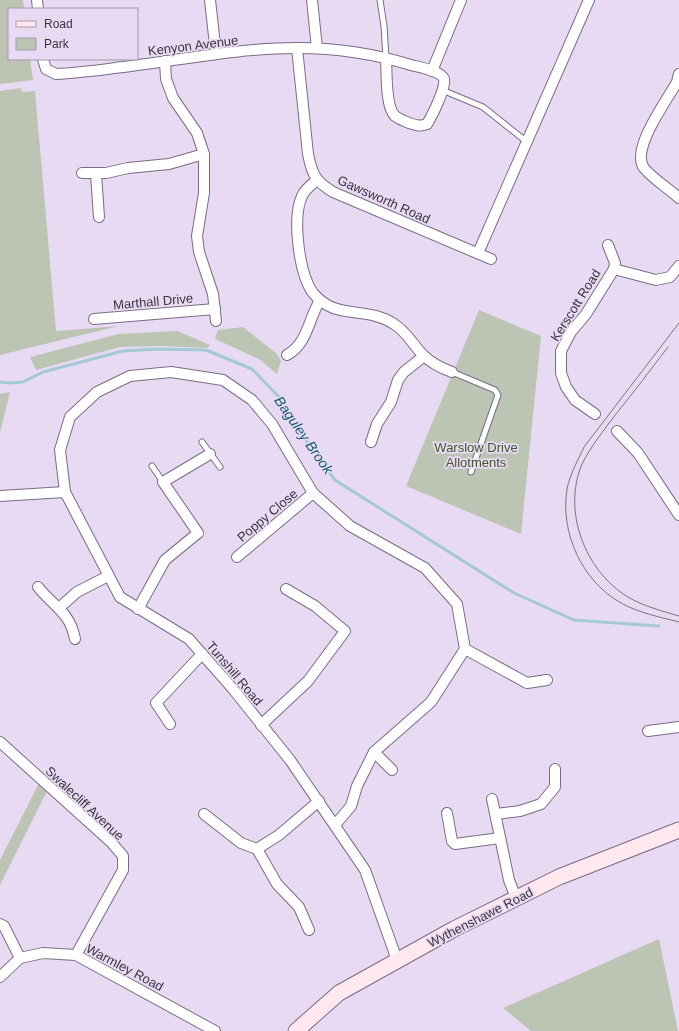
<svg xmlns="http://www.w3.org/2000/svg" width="679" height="1031" font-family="Arial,sans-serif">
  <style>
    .green { fill: #bcc5b3 }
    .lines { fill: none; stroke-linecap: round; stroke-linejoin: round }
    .stream { stroke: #a3c9d3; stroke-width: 3 }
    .lane-casing { stroke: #7a6c83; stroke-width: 7 }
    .street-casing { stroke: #7a6c83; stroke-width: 12 }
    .secondary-casing { stroke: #7a6c83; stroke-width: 17 }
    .lane { stroke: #fff; stroke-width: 5 }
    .street { stroke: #fff; stroke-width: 10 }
    .secondary { stroke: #ffe8ee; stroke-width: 15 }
    .tram { stroke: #7b7281; stroke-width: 1 }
    .labels { text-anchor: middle; stroke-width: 3.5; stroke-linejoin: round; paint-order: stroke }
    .street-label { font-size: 13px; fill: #3a343e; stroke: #e9daf4 }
    .park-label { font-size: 13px; fill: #425629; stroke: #e9daf4 }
    .water-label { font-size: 14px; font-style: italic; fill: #115e6d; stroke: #e9daf4 }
  </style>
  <rect width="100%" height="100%" fill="#e9daf4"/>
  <!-- green -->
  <g class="green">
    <polygon points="0,0 23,0 24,9 9,9 9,59 30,59 33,80 0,84"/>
    <polygon points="21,88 22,92 35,91 56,331 119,326 0,355 0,91"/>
    <polygon points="479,310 541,336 521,534 406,486"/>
    <polygon points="243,327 277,354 281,361 277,374 259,359 215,339 218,330"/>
    <polygon points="177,331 210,345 208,348 161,346 120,347 36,370 30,357 119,334"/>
    <polygon points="10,392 0,433 0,394"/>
    <polygon points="39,783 47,791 0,885 0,860"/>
    <polygon points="659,939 678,1031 531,1031 503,1008"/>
  </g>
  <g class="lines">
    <!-- stream -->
    <polyline class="stream" points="0,382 9,383 23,382 43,372 123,351 157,349 206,350 252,369 282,400 306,440 335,480 514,593 574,620 659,626"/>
    <!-- lane casing -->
    <g class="lane-casing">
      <g id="lane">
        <polyline points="380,0 384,26 386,58"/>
        <polyline points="442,90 483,107 527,142"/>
        <polyline points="452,372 495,390 498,395 471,472"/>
        <polyline points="202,442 220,467"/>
        <polyline points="152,466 163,482"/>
      </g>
    </g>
    <!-- street casing -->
    <g class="street-casing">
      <g id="street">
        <polyline points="37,0 38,9"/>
        <polyline points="210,0 216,54"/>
        <polyline points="312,0 317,48"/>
        <path d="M297,48L308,154C312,174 315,181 333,192L491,259"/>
        <path d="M43,59L46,69L56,74C81,73 106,69 131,66C186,59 241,48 297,48C335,48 375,54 411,65C418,67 441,71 444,79C446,88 432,116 427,124C420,127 415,125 409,123C404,121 399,119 395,116C385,107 387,71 386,58"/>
        <polyline points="165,61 166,79 173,98 197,133 204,154 204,193 197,236 199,252 213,294 216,321"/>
        <polyline points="432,71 461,0"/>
        <path d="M679,74L677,82C668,99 630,149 644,168C652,178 669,189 679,198"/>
        <polyline points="82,173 106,173 128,168 169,164 204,154"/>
        <polyline points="96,174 99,217"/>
        <path d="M317,180C311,185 305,189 302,196C292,218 299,274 313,293C317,298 322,302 327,305C346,316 372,309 394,324C407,332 413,345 423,355C431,363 441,368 452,372"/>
        <polyline points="608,245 615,263 614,269"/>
        <polyline points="478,253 589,0"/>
        <polyline points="94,319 215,309"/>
        <path d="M287,355C308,343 308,320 320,300"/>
        <polyline points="595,414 575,400 566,387 561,373 561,351 571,332 586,314 614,269 656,280 670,277 679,266"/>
        <polyline points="617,431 638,453 679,515"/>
        <polyline points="371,442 377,424 391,402 398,380 404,372 424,356"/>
        <polyline points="0,496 65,492"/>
        <polyline points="237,557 313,493"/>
        <path d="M38,587C54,607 70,612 75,639"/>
        <polyline points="60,607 77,592 108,576"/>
        <polyline points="138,609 165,560 198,533 163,482 210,454"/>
        <polyline points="465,649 527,683 547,680"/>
        <polyline points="170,724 156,703 202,654"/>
        <polyline points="261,725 308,681 345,631 315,606 286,589"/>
        <polyline points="648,731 679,727"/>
        <polyline points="0,742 111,842 123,856 123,870 76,955"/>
        <polyline points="374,752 392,770"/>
        <polyline points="492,799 509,880 516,898"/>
        <polyline points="447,813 452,841 455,844 500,838"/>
        <polyline points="204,814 241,843 257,849 277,884 299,907 309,930"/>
        <polyline points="496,814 520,811 541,804 555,787 555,769"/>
        <polyline points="335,825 351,806 357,786 374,752 431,702 465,649 457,604 425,568 350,526 313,493 272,424 252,400 223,380 171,372 130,376 97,392 70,417 60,450 65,492 120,597 189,639 233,689 290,760 365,870 397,960"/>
        <polyline points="257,849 279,835 319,801"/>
        <polyline points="0,924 4,926 20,958"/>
        <polyline points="0,977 20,958 43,953 76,955 215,1031"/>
      </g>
    </g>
    <!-- secondary casing -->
    <g class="secondary-casing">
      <polyline id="secondary" points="296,1031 339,993 454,929 559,877 679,830"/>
    </g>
    <!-- lane -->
    <use href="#lane" class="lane"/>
    <!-- street -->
    <use href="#street" class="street"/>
    <!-- secondary -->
    <use href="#secondary" class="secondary"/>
    <!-- tram -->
    <g class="tram">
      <path d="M679,323L584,447C578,460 570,474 567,489C560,533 582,581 621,603C639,613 660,617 679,622"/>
      <path d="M668,347C651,369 634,392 616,414C604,430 591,446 582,464C562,511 585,571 628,597C643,606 662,611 679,616"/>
    </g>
  </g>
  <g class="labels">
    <!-- street labels -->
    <g class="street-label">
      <text transform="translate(193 45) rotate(-7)" y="5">Kenyon Avenue</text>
      <text transform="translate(384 199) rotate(24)" y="5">Gawsworth Road</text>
      <text transform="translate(153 301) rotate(-5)" y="5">Marthall Drive</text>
      <text transform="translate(575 305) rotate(-58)" y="5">Kerscott Road</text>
      <text transform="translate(267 515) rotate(-40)" y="5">Poppy Close</text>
      <text transform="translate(235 673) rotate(50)" y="5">Tunshill Road</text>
      <text transform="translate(85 803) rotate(43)" y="5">Swalecliff Avenue</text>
      <text transform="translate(480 917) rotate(-27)" y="5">Wythenshawe Road</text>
      <text transform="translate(125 967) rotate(28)" y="5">Warmley Road</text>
    </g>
    <!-- park labels -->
    <g class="park-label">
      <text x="476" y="452">Warslow Drive<tspan x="476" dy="15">Allotments</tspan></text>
    </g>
    <!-- water labels -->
    <g class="water-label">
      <text transform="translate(304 435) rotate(55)" y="5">Baguley Brook</text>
    </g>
  </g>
  <!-- legend -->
  <rect x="8" y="8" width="130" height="52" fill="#e9daf4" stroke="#a398ab"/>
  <rect x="16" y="21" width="20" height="6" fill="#ffe8ee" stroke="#a398ab"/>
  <text x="44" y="28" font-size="12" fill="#3a343e">Road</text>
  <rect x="16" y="38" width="20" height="12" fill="#bcc5b3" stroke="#a398ab"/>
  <text x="44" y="48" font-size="12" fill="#3a343e">Park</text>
</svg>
